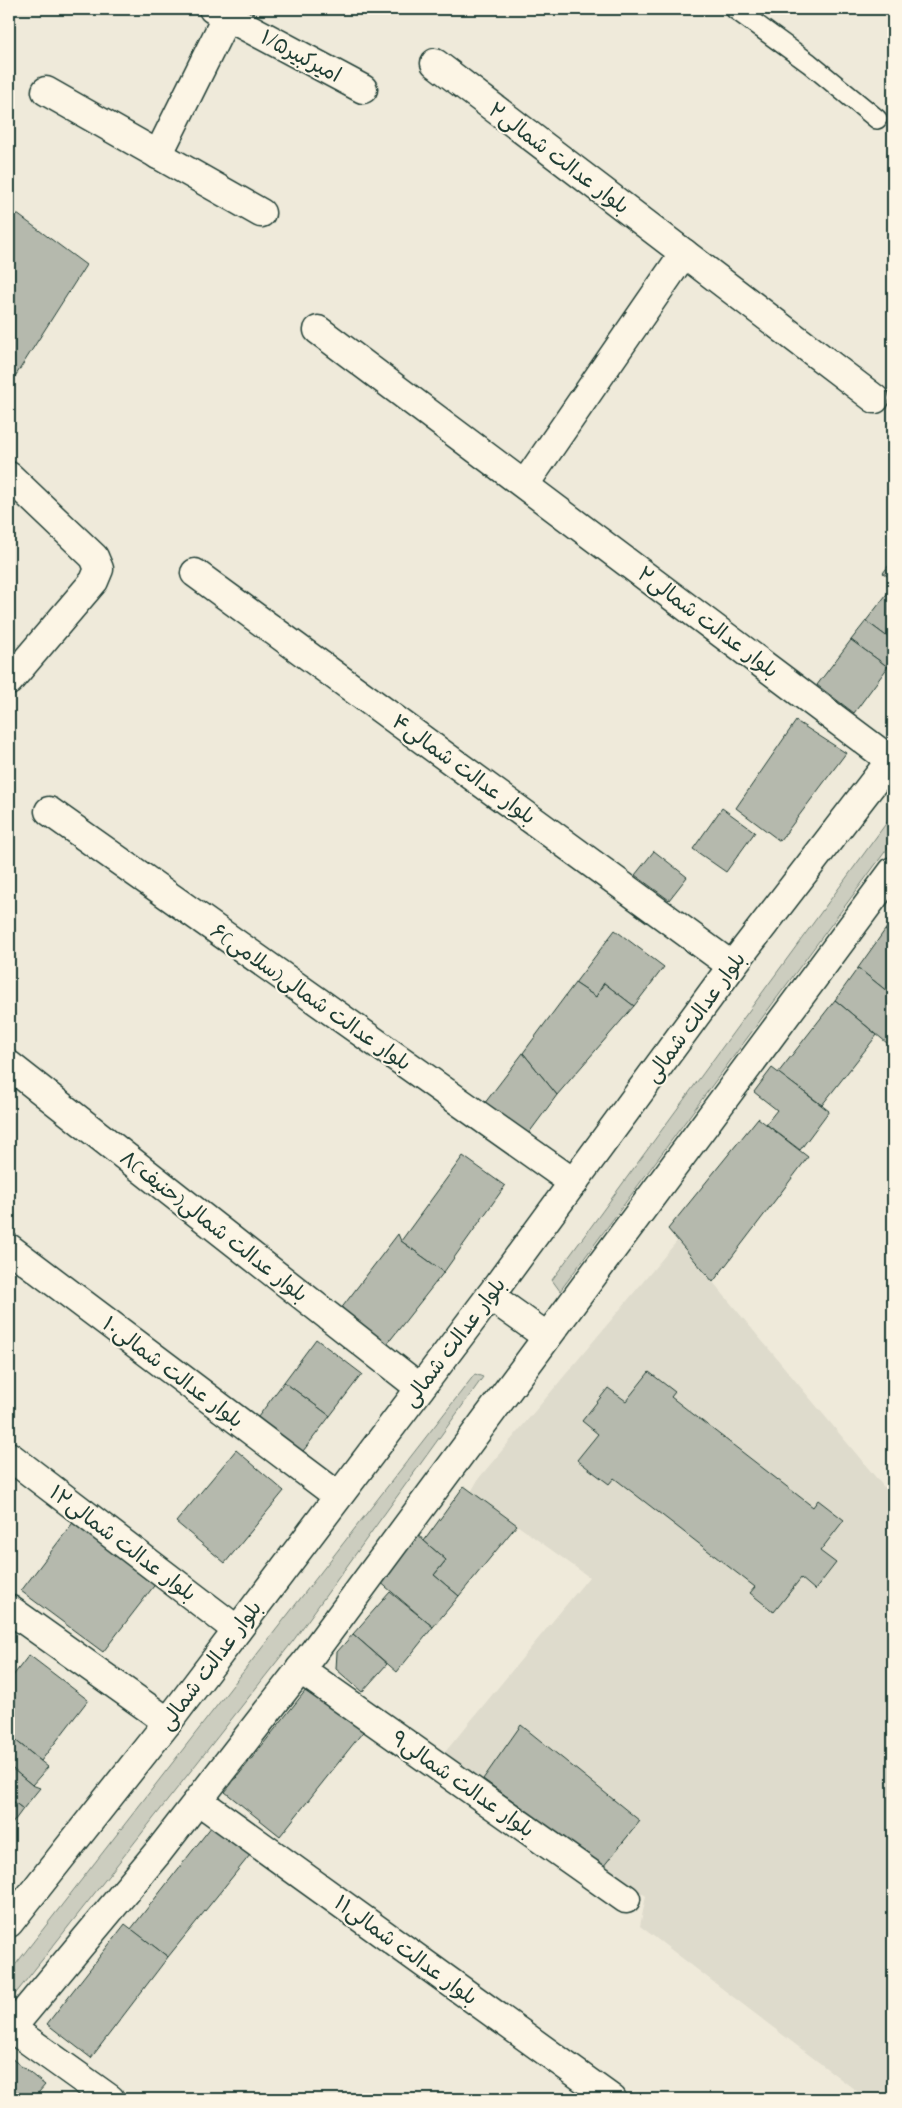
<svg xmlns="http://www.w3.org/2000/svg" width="902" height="2108" font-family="'Indie Flower','Playpen Sans Arabic',sans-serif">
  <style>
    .built { fill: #dedbcc }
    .green { fill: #cccdbf; stroke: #76857a }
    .building { fill: #b5b9ad; stroke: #1f3d34 }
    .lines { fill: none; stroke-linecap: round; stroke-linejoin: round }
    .lane-casing { stroke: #1f3d34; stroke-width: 22 }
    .street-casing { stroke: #1f3d34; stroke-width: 31 }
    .primary-casing { stroke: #1f3d34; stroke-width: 31 }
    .lane { stroke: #fcf5e5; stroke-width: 19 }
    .street { stroke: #fcf5e5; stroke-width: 28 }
    .primary { stroke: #fcf5e5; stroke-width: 28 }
    .labels { text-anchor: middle; stroke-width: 4; stroke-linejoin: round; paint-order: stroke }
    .street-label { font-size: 21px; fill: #1f3d34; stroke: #fcf5e5 }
  </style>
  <rect width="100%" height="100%" fill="#efeada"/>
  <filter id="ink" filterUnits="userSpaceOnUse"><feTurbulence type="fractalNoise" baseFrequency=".02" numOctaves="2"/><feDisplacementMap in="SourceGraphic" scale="10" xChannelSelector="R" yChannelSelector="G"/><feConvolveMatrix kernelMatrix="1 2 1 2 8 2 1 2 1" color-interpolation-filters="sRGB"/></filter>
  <g filter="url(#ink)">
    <!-- built -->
    <polygon class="built" points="678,1240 893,1498 893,2099 867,2099 640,1926 646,1896 441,1757 589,1577 471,1492 479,1478"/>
    <!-- green -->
    <g class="green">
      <polygon points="893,814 893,841 560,1291 552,1280"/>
      <polygon points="475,1374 483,1377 293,1641 9,2002 9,1973"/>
    </g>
    <!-- building -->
    <g class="building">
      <polygon points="9,208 86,265 9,386"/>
      <polygon points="893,560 893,580 883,573"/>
      <polygon points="893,586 893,641 866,621"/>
      <polygon points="866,621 893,641 893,660 888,667 851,640"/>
      <polygon points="851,640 888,667 854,713 817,685"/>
      <polygon points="796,721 846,753 780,841 736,808"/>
      <polygon points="722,808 755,832 726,872 693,849"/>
      <polygon points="654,851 687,877 669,900 635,875"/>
      <polygon points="893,919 893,936 885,930"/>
      <polygon points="615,930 664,967 634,1006 604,983 596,997 575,983"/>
      <polygon points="885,930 893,936 893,996 858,968"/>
      <polygon points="858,968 893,996 893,1048 835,1000"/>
      <polygon points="575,983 596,997 604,983 634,1006 557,1095 523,1053"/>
      <polygon points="835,1000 877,1035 822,1105 778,1073"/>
      <polygon points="523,1053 557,1095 523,1141 481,1108"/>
      <polygon points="772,1068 829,1111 800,1150 766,1124 777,1110 754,1092"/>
      <polygon points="758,1118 808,1157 713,1282 668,1229"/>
      <polygon points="463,1156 505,1186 444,1272 401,1241"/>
      <polygon points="398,1234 401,1241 444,1272 384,1348 337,1314"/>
      <polygon points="316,1339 362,1374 330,1416 284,1382"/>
      <polygon points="649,1372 675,1392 671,1397 813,1507 818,1500 844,1520 820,1551 836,1563 815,1590 801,1578 774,1612 750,1593 755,1587 614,1478 609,1484 577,1460 598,1434 582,1421 608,1388 626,1401"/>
      <polygon points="284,1382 330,1416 300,1455 255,1421"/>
      <polygon points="236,1450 284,1491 225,1563 176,1522"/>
      <polygon points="464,1486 517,1525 459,1596 434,1575 446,1560 424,1541"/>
      <polygon points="75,1520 157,1582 103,1652 21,1591"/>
      <polygon points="418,1534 424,1541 446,1560 434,1575 459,1596 433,1627 379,1581"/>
      <polygon points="390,1592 433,1627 397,1672 353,1634"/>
      <polygon points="353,1634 387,1664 362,1692 336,1669 337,1652"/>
      <polygon points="29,1655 88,1700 41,1761 9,1735 9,1681"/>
      <polygon points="310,1685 366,1728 280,1836 225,1792"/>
      <polygon points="521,1725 640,1821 603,1867 483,1779"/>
      <polygon points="9,1735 48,1767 32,1785 9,1766"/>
      <polygon points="9,1766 32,1785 40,1788 23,1809 9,1798"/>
      <polygon points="9,1798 23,1809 9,1828"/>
      <polygon points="212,1826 250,1855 168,1957 131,1929"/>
      <polygon points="125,1924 168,1957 91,2058 47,2024"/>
      <polygon points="11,2058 45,2085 33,2099 9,2099 9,2061"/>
    </g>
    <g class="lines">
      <!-- lane casing -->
      <g class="lane-casing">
        <polyline id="lane" points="735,9 809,63 877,119"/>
      </g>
      <!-- street casing -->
      <g class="street-casing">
        <g id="street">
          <polyline points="213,9 363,89"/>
          <polyline points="435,63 875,399"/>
          <polyline points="46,91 261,213"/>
          <polyline points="158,155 227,16"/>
          <polyline points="318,330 890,760"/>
          <polyline points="9,476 94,557 99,569 94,581 9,681"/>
          <polyline points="525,484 684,253"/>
          <polyline points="195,573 732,966"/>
          <polyline points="49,811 574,1183"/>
          <polyline points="9,1065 420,1388"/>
          <polyline points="9,1248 338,1496"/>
          <polyline points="9,1456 237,1630"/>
          <polyline points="9,1609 168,1722"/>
          <polyline points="300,1669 626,1899"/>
          <polyline points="199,1801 612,2099"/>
          <polyline points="11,2028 110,2099"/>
        </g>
      </g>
      <!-- primary casing -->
      <g class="primary-casing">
        <g id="primary">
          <polyline points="490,1296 546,1336"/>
          <polyline points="9,1923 168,1722 490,1296 732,966 893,757"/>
          <polyline points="9,2031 159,1851 312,1654 893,871"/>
        </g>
      </g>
      <!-- lane -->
      <use href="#lane" class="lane"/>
      <!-- street -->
      <use href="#street" class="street"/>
      <!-- primary -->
      <use href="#primary" class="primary"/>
    </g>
  </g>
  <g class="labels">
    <!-- street labels -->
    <g class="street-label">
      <text transform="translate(301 56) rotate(28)" y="7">امیرکبیر۱/۵</text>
      <text transform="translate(559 158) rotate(37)" y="7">بلوار عدالت شمالی۲</text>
      <text transform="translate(708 622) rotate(37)" y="7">بلوار عدالت شمالی۲</text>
      <text transform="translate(464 769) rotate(36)" y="7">بلوار عدالت شمالی۴</text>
      <text transform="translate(311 997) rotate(35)" y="7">۶بلوار عدالت شمالی(سلامی)</text>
      <text transform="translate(695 1017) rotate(-54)" y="7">بلوار عدالت شمالی</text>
      <text transform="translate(214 1226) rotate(38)" y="7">۸بلوار عدالت شمالی(حنیف)</text>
      <text transform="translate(454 1342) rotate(-53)" y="7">بلوار عدالت شمالی</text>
      <text transform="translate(173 1372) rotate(37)" y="7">بلوار عدالت شمالی۱۰</text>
      <text transform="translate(123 1543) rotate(37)" y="7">بلوار عدالت شمالی۱۲</text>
      <text transform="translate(210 1665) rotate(-53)" y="7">بلوار عدالت شمالی</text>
      <text transform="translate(463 1784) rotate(35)" y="7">بلوار عدالت شمالی۹</text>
      <text transform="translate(406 1950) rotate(36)" y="7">بلوار عدالت شمالی۱۱</text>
    </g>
  </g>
  <!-- margin -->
  <rect width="902" height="2108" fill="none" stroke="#fcf5e5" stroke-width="30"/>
  <rect x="15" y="15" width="872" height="2078" fill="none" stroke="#1f3d34" stroke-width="2" filter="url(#ink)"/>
</svg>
